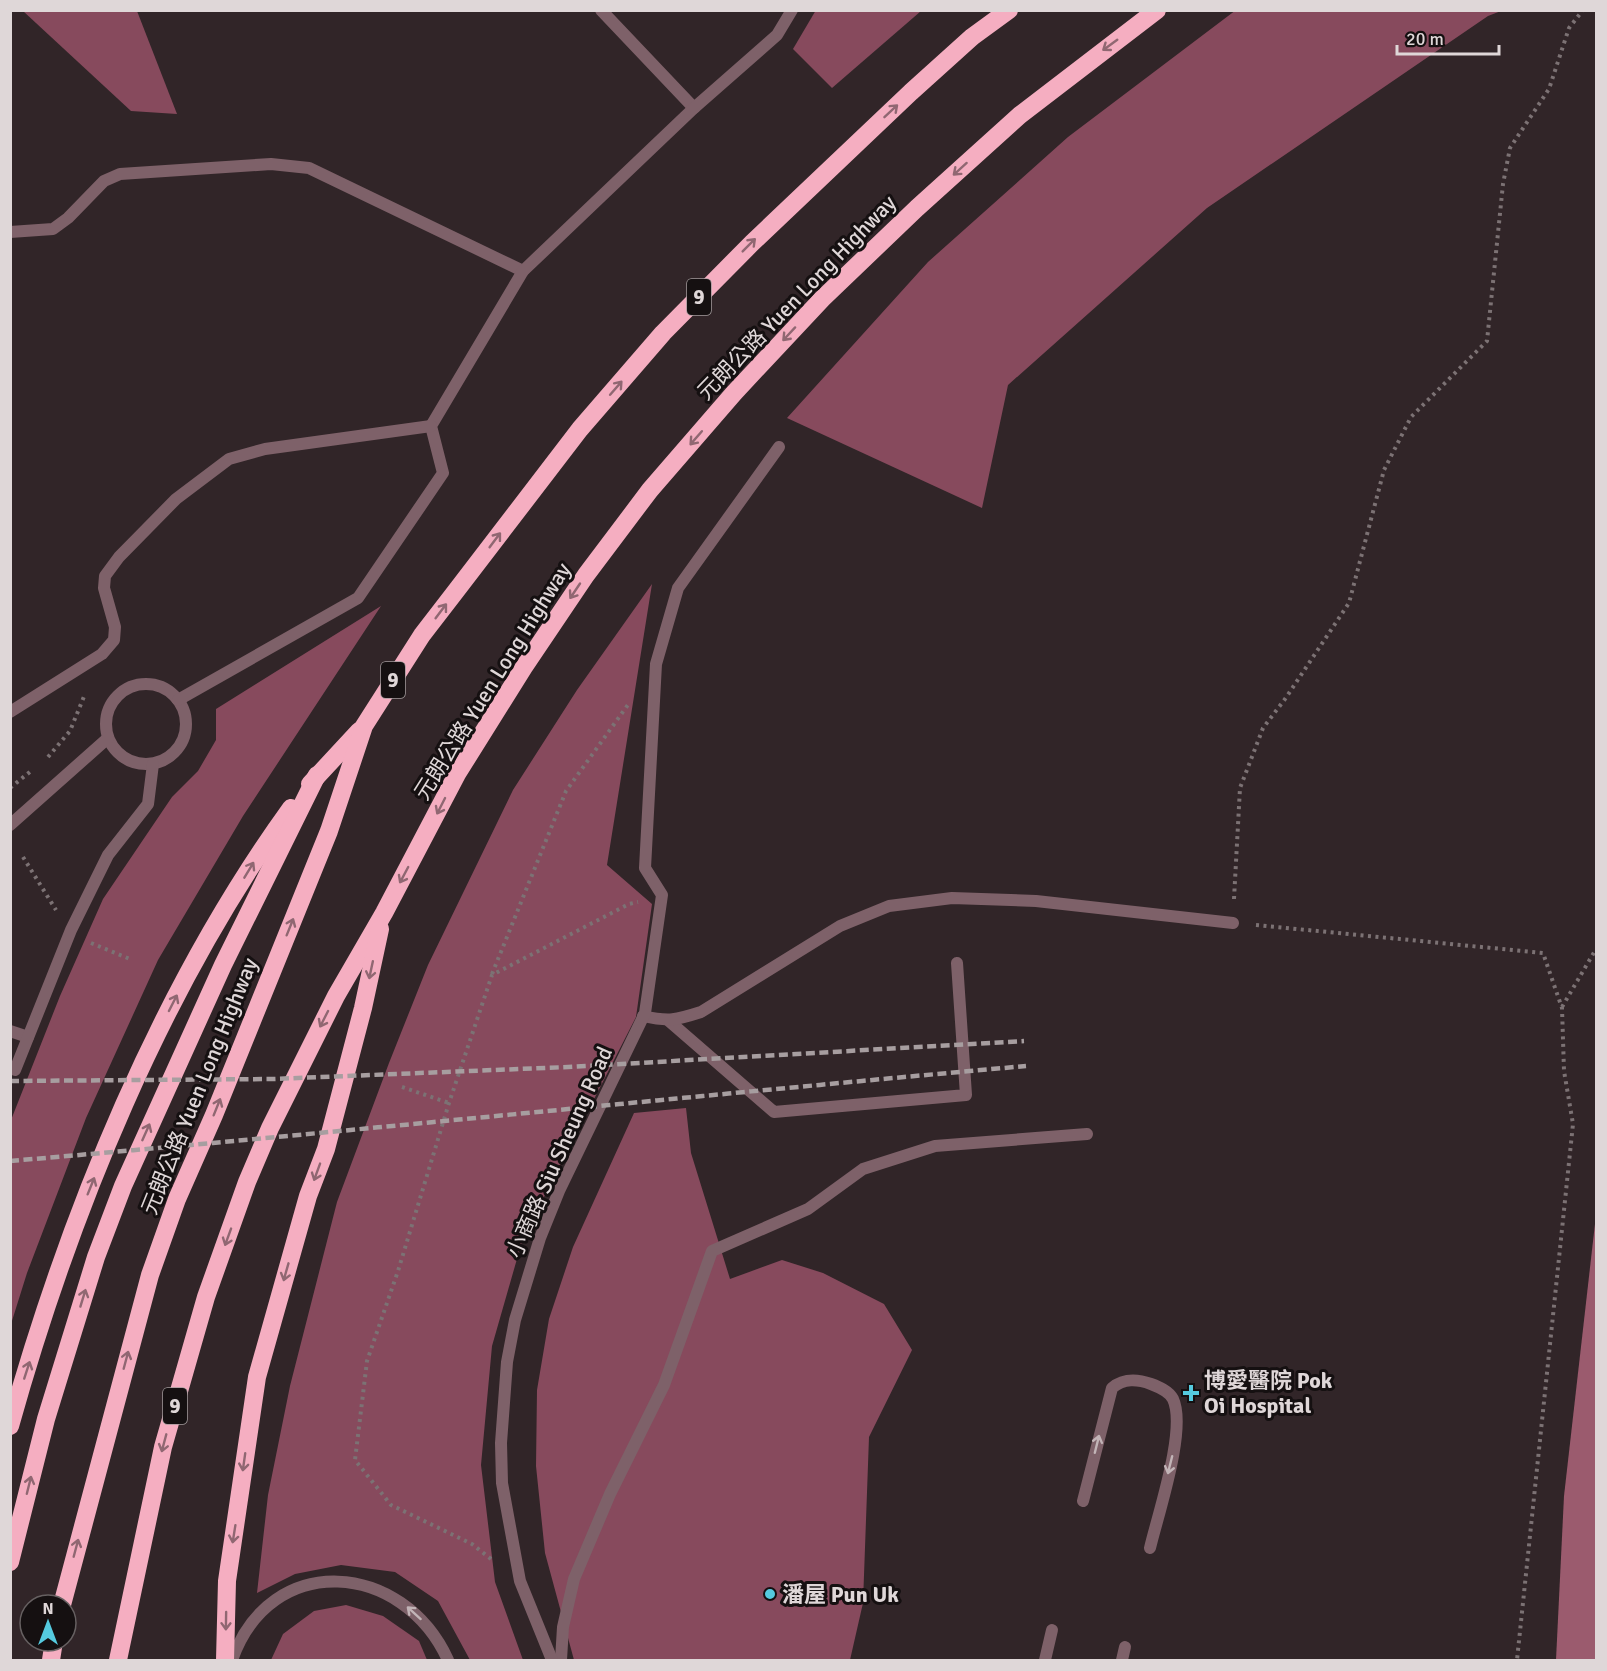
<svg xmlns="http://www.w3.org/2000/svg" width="1607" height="1671" font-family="Signika,'Noto Sans TC',sans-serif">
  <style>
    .forest { fill: #874a5d }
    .water { fill: #9b5b6e }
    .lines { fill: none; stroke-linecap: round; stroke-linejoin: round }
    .path { stroke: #7c7274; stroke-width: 4; stroke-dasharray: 3 4.5; stroke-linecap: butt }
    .lane { stroke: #7e6169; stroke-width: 12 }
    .street { stroke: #7e6169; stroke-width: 12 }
    .highway { stroke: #f5aec1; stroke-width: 18 }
    .rail { stroke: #a79ea0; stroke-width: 4.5; stroke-dasharray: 9 4.5; stroke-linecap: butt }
    .oneway { stroke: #906772 }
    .oneway2 { stroke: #c2b4b7 }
    .poi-dot { fill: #55cadf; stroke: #151011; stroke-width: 2 }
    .labels { text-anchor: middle; stroke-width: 6; stroke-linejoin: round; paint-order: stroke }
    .shield { fill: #151011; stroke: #a29b9c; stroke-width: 1.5 }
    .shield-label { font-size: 21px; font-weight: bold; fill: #dfd7d8 }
    .street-label { font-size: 22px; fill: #dfd7d8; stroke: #151011 }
    .poi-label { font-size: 22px; font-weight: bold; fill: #dfd7d8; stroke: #151011; text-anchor: start }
  </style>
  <rect width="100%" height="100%" fill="#312528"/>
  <!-- forest -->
  <g class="forest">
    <polygon points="816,10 921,10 921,11 832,88 793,49"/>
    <polygon points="1236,10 1501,11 1488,16 1207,208 1008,385 982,508 787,418 928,262 1068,137"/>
    <polygon points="23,11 137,11 177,114 131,111"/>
    <polygon points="652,584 607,865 652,904 636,1017 523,1238 492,1346 481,1465 495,1582 523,1660 470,1660 438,1601 395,1572 341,1565 295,1574 257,1593 268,1495 290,1386 337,1202 389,1063 428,965 513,790 577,690"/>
    <polygon points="381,606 243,816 158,960 86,1118 27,1273 11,1324 11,1120 60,996 103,899 172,797 198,771 216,740 216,709"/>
    <polygon points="686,1108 691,1153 730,1279 782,1260 823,1273 884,1304 912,1350 869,1437 863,1603 850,1660 574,1660 545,1553 536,1466 537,1390 549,1319 573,1247 634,1113"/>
    <polygon points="346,1605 383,1616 419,1641 427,1660 271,1660 283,1634 314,1611"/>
  </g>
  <!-- water -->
  <polygon class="water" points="1596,1215 1596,1660 1556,1660 1564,1496"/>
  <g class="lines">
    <!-- path -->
    <g class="path">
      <polyline points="48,757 70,731 85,694"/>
      <polyline points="10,788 31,771"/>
      <polyline points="23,857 56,910"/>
      <polyline points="1234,899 1240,788 1263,728 1285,699 1349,603 1384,470 1411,417 1487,341 1503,184 1510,148 1549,89 1569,28 1583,10"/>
      <polyline points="1256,925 1543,953 1562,1008 1564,1071 1573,1124 1517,1660"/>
      <polyline points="91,943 130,959"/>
      <polyline points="492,974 566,791 630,702"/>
      <polyline points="1562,1007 1596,949"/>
      <polyline points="402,1087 449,1103"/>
      <polyline points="491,1559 472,1544 391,1505 355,1460 367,1361 398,1271 449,1103 492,975 629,904 638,902"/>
    </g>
    <!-- lane -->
    <g class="lane">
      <polyline points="669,1021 774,1112 966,1095 957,963"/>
      <polyline points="10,1031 28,1037"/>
      <path d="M1083,1501L1112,1388C1124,1378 1137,1379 1151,1384C1159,1387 1169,1391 1173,1399C1187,1429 1158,1514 1150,1548"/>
      <path d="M232,1660C271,1550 403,1561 448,1660"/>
      <polyline points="561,1660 563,1627 574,1579 610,1494 664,1385 712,1251 808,1209 863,1169 935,1146 1087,1134"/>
      <polyline points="1045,1660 1052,1630"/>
      <polyline points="1122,1660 1125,1647"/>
    </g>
    <!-- street -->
    <g class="street">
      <polyline points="601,10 694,108"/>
      <polyline points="10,232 53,229 68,218 104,181 120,174 271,164 309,168 523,271"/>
      <circle cx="146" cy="724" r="40"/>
      <polyline points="178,700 358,598 443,473 431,426 523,271 694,108 777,35 792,10"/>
      <polyline points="10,712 102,654 114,640 115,627 104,588 105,576 119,557 176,499 229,459 265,449 431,426"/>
      <polyline points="10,825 108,738"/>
      <path d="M643,1016C669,1022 676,1020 701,1012L840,926L889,906L952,898L1036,901L1233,923"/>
      <polyline points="15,1070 71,930 108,855 148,804 153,764"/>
      <polyline points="552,1660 520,1581 502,1483 501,1443 507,1362 515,1320 540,1238 559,1191 645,1013 662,895 645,868 656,664 678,588 779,447"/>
    </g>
    <!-- highway -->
    <g class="highway">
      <polyline points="310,784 359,731"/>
      <path d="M10,1426C70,1212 161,988 291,808"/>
      <polyline points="10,1562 46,1419 96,1257 123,1186 223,965 317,775"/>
      <polyline points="62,1605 150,1275 177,1199 214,1115 329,831 364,726 422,635 459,587 580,429 663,333 752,243 911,92 972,37 1009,10"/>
      <polyline points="51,1660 54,1641"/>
      <polyline points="118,1660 163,1447 206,1297 247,1182 270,1128 336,996 384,913 457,774 524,667 586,575 650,490 734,393 822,299 917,208 1020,115 1157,10"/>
      <polyline points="225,1660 227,1581 257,1377 308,1196 326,1149 363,1008 380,929"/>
    </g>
    <!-- rail -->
    <g class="rail">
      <polyline points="10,1081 273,1079 568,1067 1024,1041"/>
      <path d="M10,1161C349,1132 687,1096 1026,1066"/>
    </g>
  </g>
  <!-- one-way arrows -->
  <defs><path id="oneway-shaft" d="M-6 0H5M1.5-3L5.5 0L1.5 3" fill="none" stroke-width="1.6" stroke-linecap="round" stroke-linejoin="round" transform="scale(1.5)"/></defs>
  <g class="oneway">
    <use href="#oneway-shaft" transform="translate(1110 45) rotate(144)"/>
    <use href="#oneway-shaft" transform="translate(891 111) rotate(-43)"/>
    <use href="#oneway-shaft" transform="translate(960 169) rotate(138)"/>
    <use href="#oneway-shaft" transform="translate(749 245) rotate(-45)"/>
    <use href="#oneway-shaft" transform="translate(789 334) rotate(133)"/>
    <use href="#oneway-shaft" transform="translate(616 388) rotate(-49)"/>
    <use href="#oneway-shaft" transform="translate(696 438) rotate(131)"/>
    <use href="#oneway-shaft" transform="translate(495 540) rotate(-53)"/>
    <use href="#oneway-shaft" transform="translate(575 591) rotate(124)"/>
    <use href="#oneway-shaft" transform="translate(441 611) rotate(-53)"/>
    <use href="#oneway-shaft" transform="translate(441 806) rotate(117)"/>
    <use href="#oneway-shaft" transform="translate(249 870) rotate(-59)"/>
    <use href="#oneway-shaft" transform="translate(404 875) rotate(118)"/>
    <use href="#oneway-shaft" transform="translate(290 927) rotate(-68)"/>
    <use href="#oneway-shaft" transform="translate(371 970) rotate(102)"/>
    <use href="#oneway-shaft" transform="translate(173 1003) rotate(-63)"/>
    <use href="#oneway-shaft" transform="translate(324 1019) rotate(117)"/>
    <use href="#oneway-shaft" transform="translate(217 1107) rotate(-68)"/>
    <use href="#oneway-shaft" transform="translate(146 1132) rotate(-66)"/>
    <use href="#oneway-shaft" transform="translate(317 1172) rotate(110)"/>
    <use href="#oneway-shaft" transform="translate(91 1186) rotate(-68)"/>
    <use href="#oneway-shaft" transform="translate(228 1237) rotate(110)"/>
    <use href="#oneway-shaft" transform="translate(286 1272) rotate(106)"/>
    <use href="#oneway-shaft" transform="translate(83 1298) rotate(-73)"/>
    <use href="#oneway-shaft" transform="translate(126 1360) rotate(-75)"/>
    <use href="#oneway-shaft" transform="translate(27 1370) rotate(-72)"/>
    <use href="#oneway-shaft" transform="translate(164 1443) rotate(105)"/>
    <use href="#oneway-shaft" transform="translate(244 1462) rotate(98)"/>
    <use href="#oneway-shaft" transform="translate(29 1485) rotate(-76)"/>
    <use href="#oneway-shaft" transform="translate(234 1534) rotate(99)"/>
    <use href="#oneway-shaft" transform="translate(76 1548) rotate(-75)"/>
    <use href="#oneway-shaft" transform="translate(226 1621) rotate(91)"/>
  </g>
  <g class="oneway2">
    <use href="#oneway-shaft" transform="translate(1097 1444) rotate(-76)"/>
    <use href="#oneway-shaft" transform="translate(1170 1465) rotate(104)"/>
    <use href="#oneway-shaft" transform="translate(414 1613) rotate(-138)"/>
  </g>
  <!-- markers -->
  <g class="poi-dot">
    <path d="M1188 1384h6v6h6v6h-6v6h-6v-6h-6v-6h6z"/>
    <circle cx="770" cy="1594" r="6"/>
  </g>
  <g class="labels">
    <!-- shield labels -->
    <g class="shield">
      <rect x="687" y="279" width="24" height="36" rx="4.5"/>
      <rect x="381" y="662" width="24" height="36" rx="4.5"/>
      <rect x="163" y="1388" width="24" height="36" rx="4.5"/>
    </g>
    <g class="shield-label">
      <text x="699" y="304">9</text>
      <text x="393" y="687">9</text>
      <text x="175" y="1413">9</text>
    </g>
    <!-- street labels -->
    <g class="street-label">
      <text transform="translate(796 297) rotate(-46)" y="8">元朗公路 Yuen Long Highway</text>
      <text transform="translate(492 681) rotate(-58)" y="8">元朗公路 Yuen Long Highway</text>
      <text transform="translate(199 1086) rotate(-68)" y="8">元朗公路 Yuen Long Highway</text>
      <text transform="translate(559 1152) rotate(-66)" y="8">小商路 Siu Sheung Road</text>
    </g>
    <!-- poi labels -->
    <g class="poi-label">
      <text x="1204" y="1388">博愛醫院 Pok<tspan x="1204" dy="25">Oi Hospital</tspan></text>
      <text x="782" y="1602">潘屋 Pun Uk</text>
    </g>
  </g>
  <!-- border -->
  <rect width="1607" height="1671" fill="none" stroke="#dfd7d8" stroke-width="24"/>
  <!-- north arrow -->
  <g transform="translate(48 1623)"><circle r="28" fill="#151011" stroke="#666061" stroke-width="1.5"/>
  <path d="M0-4.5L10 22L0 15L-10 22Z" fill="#55cadf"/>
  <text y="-9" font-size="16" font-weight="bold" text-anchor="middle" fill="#dfd7d8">N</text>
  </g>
  <!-- scale -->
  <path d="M1397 45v9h102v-9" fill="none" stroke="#dfd7d8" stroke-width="3"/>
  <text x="1406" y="45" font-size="18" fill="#dfd7d8" stroke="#151011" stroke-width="4.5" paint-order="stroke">20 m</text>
</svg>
